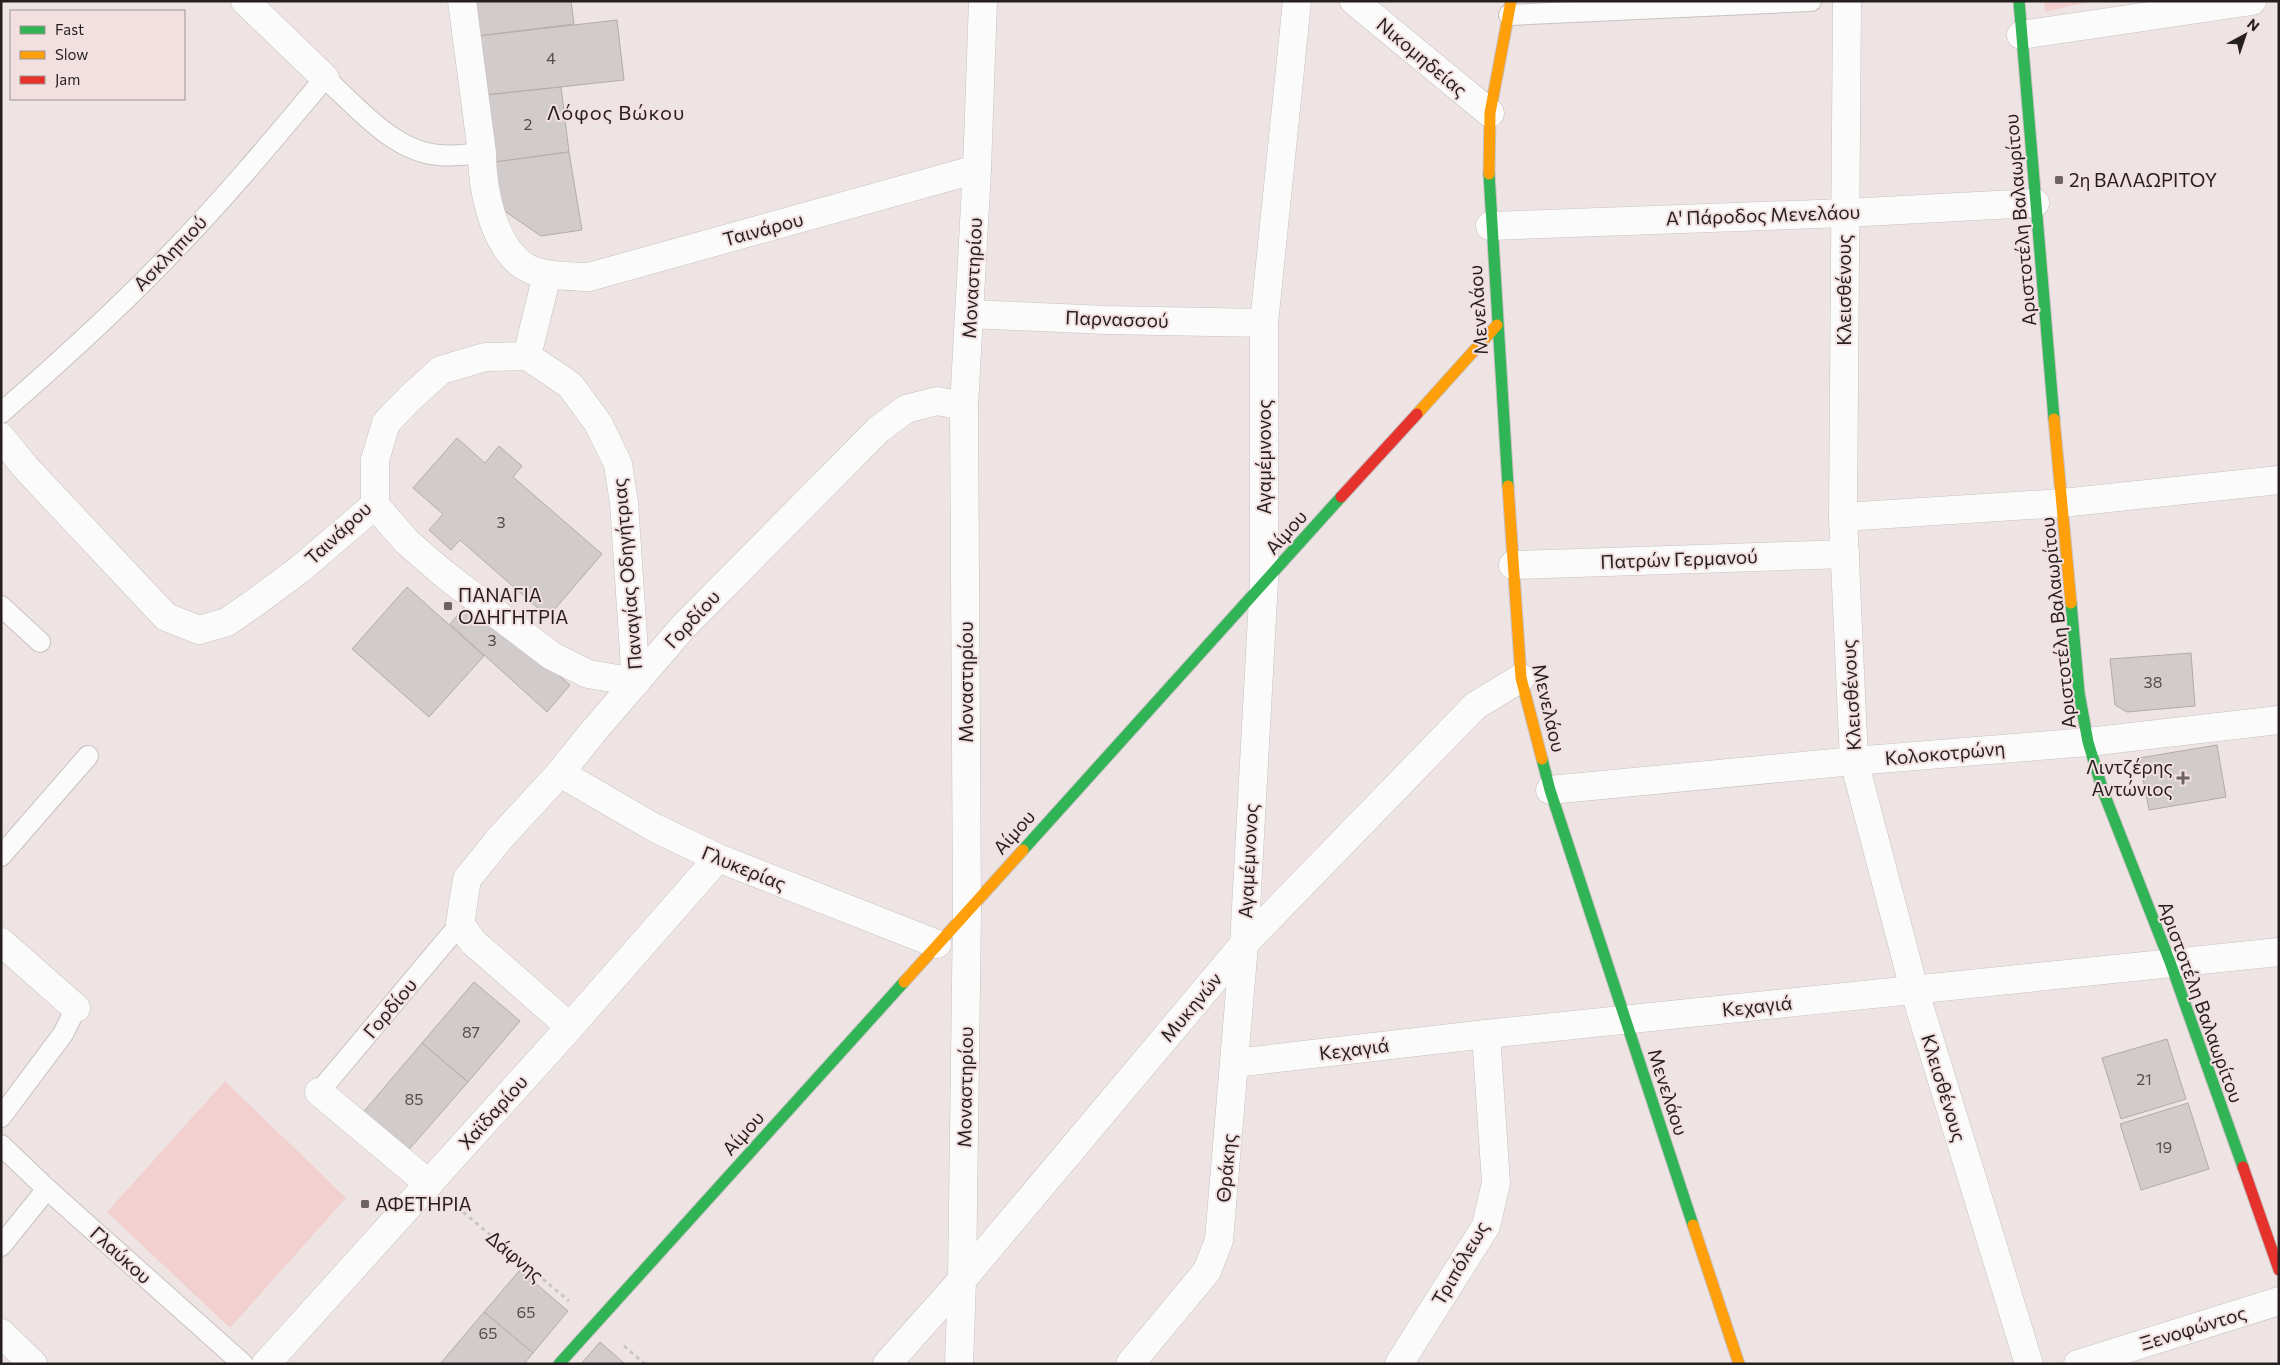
<svg xmlns="http://www.w3.org/2000/svg" width="2280" height="1365" font-family="Commissioner,sans-serif">
  <style>
    .green { fill: #f2d0d0 }
    .building { fill: #d2cbcb; stroke: #b3abab }
    .lines { fill: none; stroke-linecap: round; stroke-linejoin: round }
    .lane-casing { stroke: #c8c1c1; stroke-width: 22 }
    .street-casing { stroke: #c8c1c1; stroke-width: 29 }
    .fast-casing { stroke: #c8c1c1; stroke-width: 13 }
    .slow-casing { stroke: #c8c1c1; stroke-width: 13 }
    .jam-casing { stroke: #c8c1c1; stroke-width: 13 }
    .path { stroke: #cac6c6; stroke-width: 3; stroke-dasharray: 4 4; stroke-linecap: butt }
    .lane { stroke: #fcfbfb; stroke-width: 20 }
    .street { stroke: #fcfbfb; stroke-width: 28 }
    .fast { stroke: #30b455; stroke-width: 11 }
    .slow { stroke: #ff9f0a; stroke-width: 11 }
    .jam { stroke: #e5322d; stroke-width: 11 }
    .poi-dot { fill: #6c6464; stroke: #f2e0e0; stroke-width: 2 }
    .labels { text-anchor: middle; stroke-width: 4; stroke-linejoin: round; paint-order: stroke }
    .number-label { font-size: 16px; fill: #544d4d }
    .street-label { font-size: 19px; fill: #261f1f; stroke: #f2e0e0 }
    .poi-label { font-size: 19px; fill: #261f1f; stroke: #f2e0e0; text-anchor: start }
    .neighbourhood-label { font-size: 20px; letter-spacing: 1px; fill: #261f1f; stroke: #f2e0e0 }
  </style>
  <rect width="100%" height="100%" fill="#eee4e4"/>
  <!-- green -->
  <g class="green">
    <polygon points="2044,1 2093,1 2045,12"/>
    <polygon points="225,1081 346,1198 230,1328 107,1212"/>
  </g>
  <!-- building -->
  <g class="building">
    <polygon points="473,1 571,1 574,24 478,36"/>
    <polygon points="617,20 624,80 486,95 478,36"/>
    <polygon points="561,87 569,152 495,162 486,95"/>
    <polygon points="569,152 582,230 541,236 500,208 495,162"/>
    <polygon points="457,438 485,463 499,446 522,466 513,477 602,554 548,617 460,540 451,550 429,530 443,514 413,488"/>
    <polygon points="407,587 484,656 429,717 352,649"/>
    <polygon points="471,599 570,685 547,712 450,624"/>
    <polygon points="2191,653 2195,706 2127,712 2115,705 2110,659"/>
    <polygon points="2217,745 2226,797 2149,810 2139,758"/>
    <polygon points="474,982 520,1021 468,1082 422,1043"/>
    <polygon points="2167,1039 2186,1099 2121,1119 2102,1058"/>
    <polygon points="422,1043 468,1082 405,1154 360,1116"/>
    <polygon points="2188,1103 2209,1169 2141,1190 2120,1124"/>
    <polygon points="520,1270 568,1311 533,1353 484,1312"/>
    <polygon points="484,1312 533,1353 524,1364 440,1364"/>
    <polygon points="600,1342 625,1364 581,1364"/>
  </g>
  <g class="lines">
    <!-- lane casing -->
    <g class="lane-casing">
      <g id="lane">
        <polyline points="1509,15 1811,1"/>
        <path d="M1,413C63,359 124,304 180,244C231,191 278,134 325,78C357,107 394,152 439,155C453,157 468,154 482,153"/>
        <polyline points="1,606 40,642"/>
        <polyline points="1,856 88,756"/>
        <polyline points="319,1092 460,924"/>
        <polyline points="1,1117 63,1034 76,1008"/>
        <polyline points="1,1145 47,1189 243,1364"/>
        <polyline points="1,1246 47,1189"/>
      </g>
    </g>
    <!-- street casing -->
    <g class="street-casing">
      <g id="street">
        <polyline points="245,1 325,78"/>
        <path d="M462,1L482,153C482,187 492,241 521,264C537,277 569,276 589,277L977,169"/>
        <polyline points="1354,1 1490,113"/>
        <polyline points="1847,1 1843,517 1854,761 1914,989 2029,1364"/>
        <polyline points="2021,35 2252,1"/>
        <polyline points="1490,226 1845,213 2035,203"/>
        <polyline points="970,314 1106,320 1264,323"/>
        <polyline points="527,356 570,385 598,423 618,464 624,503 636,682"/>
        <polyline points="527,356 547,275"/>
        <polyline points="1,437 26,468 166,617 199,630 227,622 257,601 299,570 375,505 375,460 386,423 410,398 441,370 485,357 527,356"/>
        <polyline points="375,505 406,541 444,574 552,656 588,674 636,682"/>
        <polyline points="1843,517 2062,503 2279,480"/>
        <polyline points="1513,565 1845,554"/>
        <polyline points="560,773 655,828 718,858 937,944"/>
        <polyline points="1550,790 1854,761 2088,742 2279,720"/>
        <polyline points="1,942 76,1008"/>
        <polyline points="570,1027 473,942 460,924 467,879 501,837 560,773 592,733 683,627 878,430 906,409 937,401 964,406"/>
        <polyline points="1235,1063 1486,1034 2279,952"/>
        <polyline points="319,1092 429,1184"/>
        <polyline points="1,1333 33,1364"/>
        <polyline points="266,1364 570,1027 718,858"/>
        <polyline points="887,1364 962,1280 1244,944 1475,706 1521,678"/>
        <polyline points="959,1364 962,1280 967,911 964,406 977,169 983,1"/>
        <polyline points="1130,1364 1207,1271 1219,1240 1244,944 1264,581 1264,323 1297,1"/>
        <polyline points="1399,1364 1486,1226 1496,1183 1486,1034"/>
        <polyline points="2078,1364 2279,1301"/>
      </g>
    </g>
    <!-- fast casing -->
    <g class="fast-casing">
      <g id="fast">
        <polyline points="2019,1 2054,419"/>
        <polyline points="1489,174 1508,486"/>
        <polyline points="2071,603 2079,693 2088,742 2103,791 2170,962 2243,1167"/>
        <polyline points="1542,759 1550,790 1693,1225"/>
        <polyline points="1023,850 1341,497"/>
        <polyline points="559,1364 904,982"/>
      </g>
    </g>
    <!-- slow casing -->
    <g class="slow-casing">
      <g id="slow">
        <polyline points="1489,174 1490,113 1511,1"/>
        <polyline points="1417,414 1497,325"/>
        <polyline points="2054,419 2071,603"/>
        <polyline points="1508,486 1521,678 1542,759"/>
        <polyline points="904,982 1023,850"/>
        <polyline points="1693,1225 1739,1364"/>
      </g>
    </g>
    <!-- jam casing -->
    <g class="jam-casing">
      <g id="jam">
        <polyline points="1341,497 1417,414"/>
        <polyline points="2243,1167 2279,1270"/>
      </g>
    </g>
    <!-- path -->
    <g class="path">
      <polyline points="457,1207 569,1301"/>
      <polyline points="624,1346 645,1364"/>
    </g>
    <!-- lane -->
    <use href="#lane" class="lane"/>
    <!-- street -->
    <use href="#street" class="street"/>
    <!-- fast -->
    <use href="#fast" class="fast"/>
    <!-- slow -->
    <use href="#slow" class="slow"/>
    <!-- jam -->
    <use href="#jam" class="jam"/>
  </g>
  <!-- markers -->
  <g class="poi-dot">
    <rect x="2054" y="175" width="10" height="10" rx="2.5"/>
    <rect x="443" y="601" width="10" height="10" rx="2.5"/>
    <path d="M2180.5 770.5h5v5h5v5h-5v5h-5v-5h-5v-5h5z"/>
    <rect x="360" y="1199" width="10" height="10" rx="2.5"/>
  </g>
  <g class="labels">
    <!-- number labels -->
    <g class="number-label">
      <text x="551" y="64">4</text>
      <text x="528" y="130">2</text>
      <text x="501" y="528">3</text>
      <text x="492" y="646">3</text>
      <text x="2153" y="688">38</text>
      <text x="471" y="1038">87</text>
      <text x="2144" y="1085">21</text>
      <text x="414" y="1105">85</text>
      <text x="2164" y="1153">19</text>
      <text x="526" y="1318">65</text>
      <text x="488" y="1339">65</text>
    </g>
    <!-- street labels -->
    <g class="street-label">
      <text transform="translate(1422 57) rotate(40)" y="7">Νικομηδείας</text>
      <text transform="translate(1763 215) rotate(-2)" y="7">Α' Πάροδος Μενελάου</text>
      <text transform="translate(2020 220) rotate(-95)" y="7">Αριστοτέλη Βαλαωρίτου</text>
      <text transform="translate(763 229) rotate(-15)" y="7">Ταινάρου</text>
      <text transform="translate(170 253) rotate(-46)" y="7">Ασκληπιού</text>
      <text transform="translate(972 278) rotate(-87)" y="7">Μοναστηρίου</text>
      <text transform="translate(1844 290) rotate(-90)" y="7">Κλεισθένους</text>
      <text transform="translate(1478 310) rotate(-94)" y="7">Μενελάου</text>
      <text transform="translate(1117 319) rotate(2)" y="7">Παρνασσού</text>
      <text transform="translate(1264 457) rotate(-90)" y="7">Αγαμέμνονος</text>
      <text transform="translate(1286 532) rotate(-48)" y="7">Αίμου</text>
      <text transform="translate(338 533) rotate(-43)" y="7">Ταινάρου</text>
      <text transform="translate(1679 559) rotate(-2)" y="7">Πατρών Γερμανού</text>
      <text transform="translate(627 574) rotate(-95)" y="7">Παναγίας Οδηγήτριας</text>
      <text transform="translate(692 619) rotate(-47)" y="7">Γορδίου</text>
      <text transform="translate(2058 623) rotate(-96)" y="7">Αριστοτέλη Βαλαωρίτου</text>
      <text transform="translate(966 682) rotate(-90)" y="7">Μοναστηρίου</text>
      <text transform="translate(1851 695) rotate(-93)" y="7">Κλεισθένους</text>
      <text transform="translate(1549 708) rotate(77)" y="7">Μενελάου</text>
      <text transform="translate(1945 753) rotate(-5)" y="7">Κολοκοτρώνη</text>
      <text transform="translate(1014 832) rotate(-48)" y="7">Αίμου</text>
      <text transform="translate(1248 861) rotate(-87)" y="7">Αγαμέμνονος</text>
      <text transform="translate(744 868) rotate(22)" y="7">Γλυκερίας</text>
      <text transform="translate(2201 1002) rotate(70)" y="7">Αριστοτέλη Βαλαωρίτου</text>
      <text transform="translate(1757 1006) rotate(-6)" y="7">Κεχαγιά</text>
      <text transform="translate(1191 1007) rotate(-50)" y="7">Μυκηνών</text>
      <text transform="translate(390 1008) rotate(-50)" y="7">Γορδίου</text>
      <text transform="translate(1354 1049) rotate(-7)" y="7">Κεχαγιά</text>
      <text transform="translate(965 1087) rotate(-89)" y="7">Μοναστηρίου</text>
      <text transform="translate(1944 1088) rotate(73)" y="7">Κλεισθένους</text>
      <text transform="translate(1668 1092) rotate(72)" y="7">Μενελάου</text>
      <text transform="translate(493 1112) rotate(-48)" y="7">Χαϊδαρίου</text>
      <text transform="translate(743 1133) rotate(-48)" y="7">Αίμου</text>
      <text transform="translate(1226 1168) rotate(-85)" y="7">Θράκης</text>
      <text transform="translate(121 1255) rotate(42)" y="7">Γλαύκου</text>
      <text transform="translate(515 1256) rotate(40)" y="7">Δάφνης</text>
      <text transform="translate(1460 1263) rotate(-60)" y="7">Τριπόλεως</text>
      <text transform="translate(2193 1328) rotate(-17)" y="7">Ξενοφώντος</text>
    </g>
    <!-- poi labels -->
    <g class="poi-label">
      <text x="2069" y="187">2η ΒΑΛΑΩΡΙΤΟΥ</text>
      <text x="458" y="602">ΠΑΝΑΓΙΑ<tspan x="458" dy="22">ΟΔΗΓΗΤΡΙΑ</tspan></text>
      <text x="2173" y="774" text-anchor="end">Λιντζέρης<tspan x="2173" dy="22">Αντώνιος</tspan></text>
      <text x="375" y="1211">ΑΦΕΤΗΡΙΑ</text>
    </g>
    <!-- neighbourhood labels -->
    <g class="neighbourhood-label">
      <text x="616" y="120">Λόφος Βώκου</text>
    </g>
  </g>
  <!-- border -->
  <rect width="2280" height="1365" fill="none" stroke="#261f1f" stroke-width="5"/>
  <!-- legend -->
  <rect x="10" y="10" width="175" height="90" fill="#f2e0e0" stroke="#a09393"/>
  <rect x="20" y="26" width="25" height="8" fill="#30b455" stroke="#a09393"/>
  <text x="55" y="35" font-size="15" fill="#261f1f">Fast</text>
  <rect x="20" y="51" width="25" height="8" fill="#ff9f0a" stroke="#a09393"/>
  <text x="55" y="60" font-size="15" fill="#261f1f">Slow</text>
  <rect x="20" y="76" width="25" height="8" fill="#e5322d" stroke="#a09393"/>
  <text x="55" y="85" font-size="15" fill="#261f1f">Jam</text>
  <!-- north arrow -->
  <g transform="translate(2245 35) rotate(40)" stroke="#f2e0e0" stroke-width="4" paint-order="stroke">
  <path d="M0-4L9 19L0 12L-9 19Z" fill="#261f1f"/>
  <text y="-8" font-size="14" font-weight="bold" text-anchor="middle" fill="#261f1f">N</text>
  </g>
</svg>
